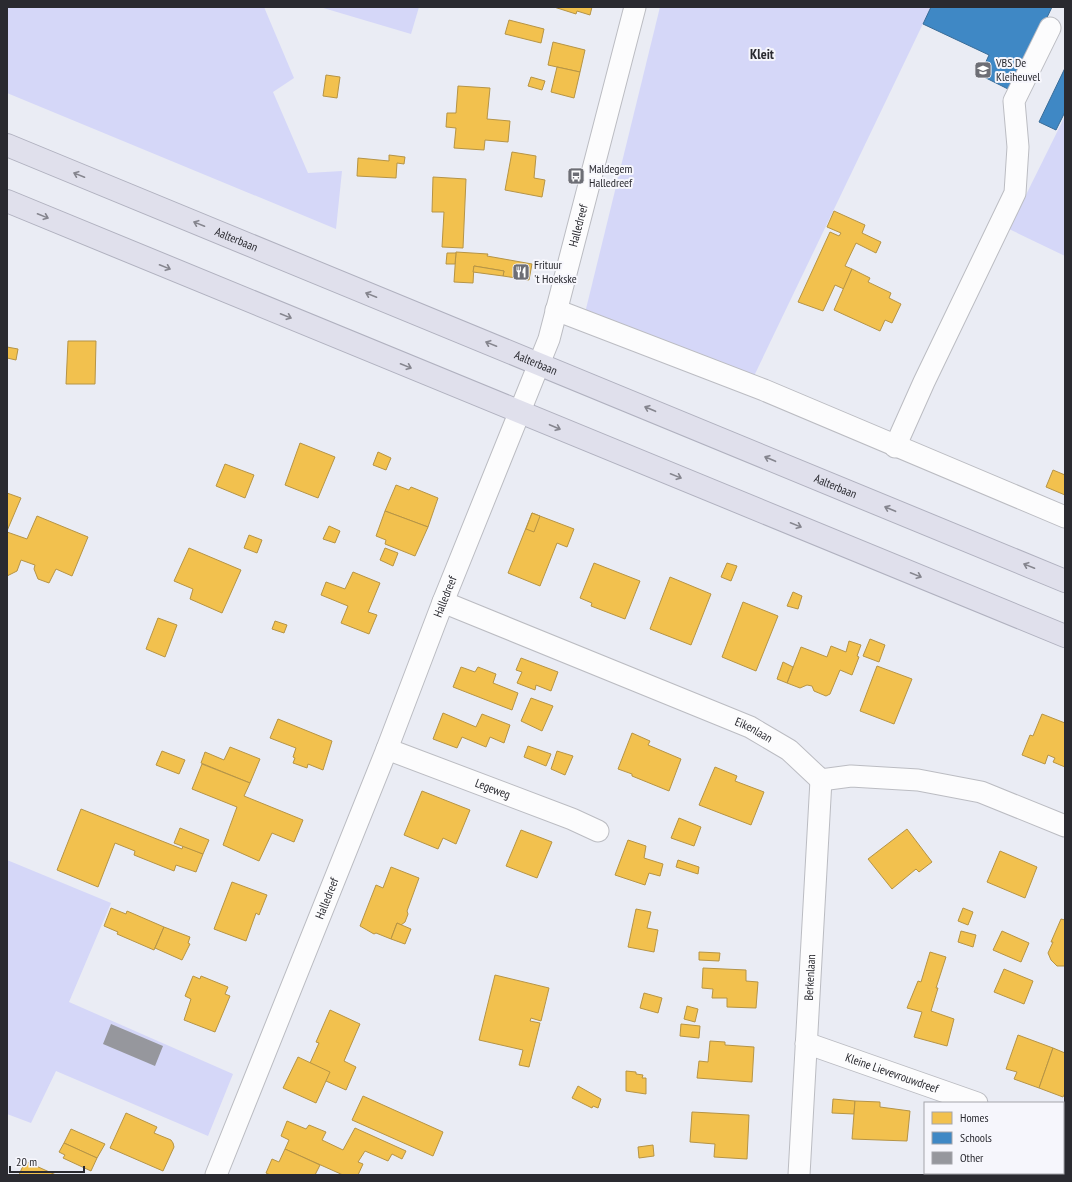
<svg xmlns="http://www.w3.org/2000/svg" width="1072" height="1182" font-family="'PT Sans Narrow',sans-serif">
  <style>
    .green { fill: #d5d7f8 }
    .homes { fill: #f2c14e; stroke: #b69445 }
    .schools { fill: #3f88c5; stroke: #396c98 }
    .building { fill: #96979d }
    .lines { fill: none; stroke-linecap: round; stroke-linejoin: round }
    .street-casing { stroke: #bbbcc2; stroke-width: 23 }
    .highway-casing { stroke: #b0b1bf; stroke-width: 24 }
    .street { stroke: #fcfcfd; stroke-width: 21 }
    .highway { stroke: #e0e0ec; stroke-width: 22 }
    .oneway { stroke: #85858e }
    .labels { text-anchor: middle; stroke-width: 4; stroke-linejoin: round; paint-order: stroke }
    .poi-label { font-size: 12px; fill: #2a2a30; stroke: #f6f6fc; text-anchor: start }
    .street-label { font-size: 12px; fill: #2a2a30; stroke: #f6f6fc }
    .quarter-label { font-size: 14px; font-weight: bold; fill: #2a2a30; stroke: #f6f6fc }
  </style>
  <rect width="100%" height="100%" fill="#eaecf4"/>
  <!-- green -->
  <g class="green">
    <polygon points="7,7 264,7 294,78 273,92 308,173 342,171 336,229 7,93"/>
    <polygon points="320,7 419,7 411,34"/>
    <polygon points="660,7 931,7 754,376 585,313"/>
    <polygon points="1065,116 1065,256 1009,229"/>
    <polygon points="7,860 111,903 69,1002 233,1074 208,1136 56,1071 31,1123 7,1114"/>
  </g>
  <!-- homes -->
  <g class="homes">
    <polygon points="554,7 592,7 590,15 577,11 576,14"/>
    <polygon points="509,20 544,29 541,43 505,34"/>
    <polygon points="553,42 585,50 580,72 548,65"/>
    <polygon points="557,67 580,72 574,98 551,92"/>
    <polygon points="326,75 340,77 337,98 323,96"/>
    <polygon points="531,77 545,81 542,90 528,86"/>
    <polygon points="458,86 490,88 487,119 510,121 508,142 485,140 484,150 454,148 456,128 446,127 447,113 456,113"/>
    <polygon points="512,152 536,156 534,178 545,180 542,197 505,190"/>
    <polygon points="389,155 405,157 404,164 397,163 396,178 357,176 358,158 389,161"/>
    <polygon points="433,177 466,179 463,248 442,247 444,212 432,212"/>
    <polygon points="834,211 865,225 862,233 881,242 876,253 856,243 845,266 852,269 844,289 835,285 823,311 798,302 830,232 839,236 841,233 827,227"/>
    <polygon points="456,252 488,254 487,256 532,264 529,280 503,276 504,271 474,266 473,283 454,282"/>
    <polygon points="447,253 456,253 455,264 446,264"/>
    <polygon points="474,266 504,271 503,276 473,272"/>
    <polygon points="852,269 870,278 868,282 891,293 889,298 901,304 892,323 885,320 880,331 834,310"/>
    <polygon points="68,341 96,341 95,384 66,384"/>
    <polygon points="7,347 18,349 16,360 7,358"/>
    <polygon points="300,443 335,457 318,498 285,485"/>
    <polygon points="378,452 391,458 386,470 373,465"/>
    <polygon points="225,464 254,475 245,498 216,486"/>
    <polygon points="1053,470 1065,475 1065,495 1046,487"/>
    <polygon points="396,485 409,490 411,487 438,498 428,527 385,511"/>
    <polygon points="7,493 21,498 7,531"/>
    <polygon points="385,511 428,527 415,556 385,544 386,540 376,536"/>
    <polygon points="532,513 574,529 567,547 557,543 540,586 508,573"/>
    <polygon points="532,513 540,516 534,532 526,529"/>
    <polygon points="37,516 88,537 72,576 56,569 49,583 38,579 34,569 35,565 21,560 17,571 7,576 7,532 27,539"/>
    <polygon points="329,526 340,531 335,543 323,539"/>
    <polygon points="249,535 262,540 257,553 244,548"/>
    <polygon points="189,548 241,570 222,613 190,599 193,589 174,581"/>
    <polygon points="385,548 398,553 393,566 380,560"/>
    <polygon points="594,563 640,581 625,619 591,606 592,603 580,598"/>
    <polygon points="727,563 737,566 731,581 721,577"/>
    <polygon points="353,572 380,583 368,612 377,615 369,634 341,623 348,606 321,595 326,582 345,589"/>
    <polygon points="670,577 711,594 691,645 650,629"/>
    <polygon points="793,592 802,596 798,609 787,606"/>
    <polygon points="743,602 778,616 756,671 722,657"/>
    <polygon points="158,618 177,625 165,657 146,649"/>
    <polygon points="275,621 287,625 284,633 272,629"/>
    <polygon points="870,639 885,645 879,662 863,656"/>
    <polygon points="849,641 861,645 857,656 859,657 852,675 840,670 830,694 826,696 814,691 812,686 807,685 800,688 787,683 801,647 827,657 831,646 846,652"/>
    <polygon points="521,658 558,672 551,691 536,685 535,690 517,683 522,672 516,670"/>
    <polygon points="783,662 793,667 787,683 777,679"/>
    <polygon points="877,666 912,679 894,724 860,711"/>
    <polygon points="461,667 475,672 478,667 496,674 493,683 518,693 512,710 453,687"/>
    <polygon points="531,698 553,706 542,731 521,721"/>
    <polygon points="443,713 476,727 482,714 510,725 504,743 490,737 486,747 462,737 457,748 433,739"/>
    <polygon points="1042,714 1065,723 1065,767 1053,762 1055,758 1048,755 1045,764 1022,755 1030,735 1033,736"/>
    <polygon points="278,719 332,741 323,770 308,764 307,768 293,763 295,758 293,757 296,748 270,738"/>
    <polygon points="632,733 650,741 648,745 681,759 669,791 632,776 632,774 618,769"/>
    <polygon points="528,746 551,754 546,766 524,757"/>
    <polygon points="230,747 260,759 250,783 201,763 205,752 224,760"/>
    <polygon points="162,751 185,760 179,774 156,765"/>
    <polygon points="557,751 573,756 565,775 551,769"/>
    <polygon points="202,764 250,783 244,796 303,820 294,842 272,833 259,861 223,845 237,807 192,789"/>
    <polygon points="715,767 737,776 735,781 764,792 751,825 699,805"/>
    <polygon points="422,791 470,810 456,844 443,838 438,849 404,835"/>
    <polygon points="81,809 182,849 183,846 203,854 196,872 176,865 174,871 134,855 135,851 115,843 98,887 57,870"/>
    <polygon points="679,818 701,827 694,846 671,838"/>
    <polygon points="180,828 209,840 203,854 174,843"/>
    <polygon points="907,829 932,862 919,872 916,869 892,889 868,859"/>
    <polygon points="521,830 552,842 537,878 506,866"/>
    <polygon points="628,840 646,846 644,858 663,864 660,876 649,873 645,885 615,875"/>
    <polygon points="1000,851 1037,867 1025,898 987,882"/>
    <polygon points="678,860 699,867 698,874 676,867"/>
    <polygon points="391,867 419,878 407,911 408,914 405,922 401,925 397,923 391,939 376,933 374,934 360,926 376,885 383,888"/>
    <polygon points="232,882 267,895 259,915 256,913 246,941 214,929"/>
    <polygon points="111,908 126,914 127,911 164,927 154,950 117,934 118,932 104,926"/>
    <polygon points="963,908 973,912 968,925 958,921"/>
    <polygon points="636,909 651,912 647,928 658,930 654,952 628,947"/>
    <polygon points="1061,919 1065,920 1065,966 1057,966 1051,960 1048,953 1053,942 1051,942"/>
    <polygon points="397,923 411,929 405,944 391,939"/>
    <polygon points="164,927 190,937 188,943 190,944 182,960 155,948"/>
    <polygon points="961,931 976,935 973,947 958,942"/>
    <polygon points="1002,931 1029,943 1021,962 993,950"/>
    <polygon points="699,952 720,953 719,961 699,960"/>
    <polygon points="930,952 946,957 936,988 938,988 931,1011 954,1019 947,1046 914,1037 922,1012 907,1008 918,981 921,982"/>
    <polygon points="703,968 746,970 746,981 758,982 756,1008 727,1007 727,998 712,998 713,989 702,988"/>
    <polygon points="1004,969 1033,981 1024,1004 994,992"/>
    <polygon points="495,975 549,988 541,1021 531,1018 530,1021 540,1023 529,1067 519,1065 523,1050 479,1040"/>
    <polygon points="193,976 200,979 201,976 228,987 225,994 230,996 215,1032 184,1020 191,999 185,996"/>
    <polygon points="644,993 662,998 658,1013 640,1008"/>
    <polygon points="687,1006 698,1009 695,1022 684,1019"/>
    <polygon points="330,1010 360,1024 344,1061 356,1067 346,1090 306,1072 319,1043 316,1042"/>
    <polygon points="681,1024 700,1026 699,1038 680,1036"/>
    <polygon points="1018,1035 1053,1048 1039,1088 1014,1079 1017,1072 1006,1069"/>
    <polygon points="710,1041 725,1042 725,1045 754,1047 752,1082 697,1078 699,1061 708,1062"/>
    <polygon points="1053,1048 1065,1053 1065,1093 1063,1097 1039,1088"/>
    <polygon points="298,1057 330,1072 316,1103 283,1088"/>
    <polygon points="626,1071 636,1072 636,1074 643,1075 642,1078 646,1078 646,1094 626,1091"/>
    <polygon points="578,1086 601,1099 598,1108 593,1106 592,1108 572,1098"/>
    <polygon points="363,1096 443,1132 433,1156 352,1120"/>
    <polygon points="833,1099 855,1101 854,1114 832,1113"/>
    <polygon points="855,1101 880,1102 880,1107 910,1111 907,1141 852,1139"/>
    <polygon points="692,1112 749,1115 747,1159 714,1157 715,1144 690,1142"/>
    <polygon points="126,1113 157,1127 154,1133 171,1140 173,1143 174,1147 163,1171 110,1148"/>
    <polygon points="287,1121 306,1129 309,1125 326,1132 322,1140 343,1150 355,1128 406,1151 402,1159 392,1154 388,1161 365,1151 358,1162 363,1164 358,1175 343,1175 285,1149 289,1140 281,1136"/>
    <polygon points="71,1129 105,1144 97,1158 64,1143"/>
    <polygon points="64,1143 97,1158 91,1171 63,1158 65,1155 59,1152"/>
    <polygon points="653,1145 654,1156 639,1158 638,1147"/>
    <polygon points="285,1149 320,1165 315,1175 270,1175 266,1173 272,1159 279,1162"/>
    <polygon points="25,1161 56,1175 19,1175"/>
    <polygon points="1001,1173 1023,1173 1028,1175 1000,1175"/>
  </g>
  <!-- schools -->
  <g class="schools">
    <polygon points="931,7 1052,7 1012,91 980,75 989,55 923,24"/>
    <polygon points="1065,68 1065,112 1056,130 1039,122"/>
  </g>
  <!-- building -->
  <polygon class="building" points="111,1024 163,1046 155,1066 103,1044"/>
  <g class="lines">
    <!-- street casing -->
    <g class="street-casing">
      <g id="street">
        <polyline points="556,310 764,390 1065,517"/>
        <polyline points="895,447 924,382 1015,193 1018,147 1014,101 1050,28"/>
        <path id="s1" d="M443,602L750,727L789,750L821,780L851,776L918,780L981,792L1065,826"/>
        <path id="s2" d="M387,749L572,819L598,831"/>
        <path id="s3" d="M806,1043L977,1103"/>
        <polyline points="1063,1133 1065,1134"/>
        <path id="s4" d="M216,1175L387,749L443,602L549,339L635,7"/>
        <path id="s5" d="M799,1175L821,780"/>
      </g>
    </g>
    <!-- highway casing -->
    <g class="highway-casing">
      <g id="highway">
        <path id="s6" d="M7,145L1065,581"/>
        <polyline points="7,201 1065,636"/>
      </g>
    </g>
    <!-- street -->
    <use href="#street" class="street"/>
    <!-- highway -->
    <use href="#highway" class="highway"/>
  </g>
  <!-- one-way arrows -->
  <defs><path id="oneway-shaft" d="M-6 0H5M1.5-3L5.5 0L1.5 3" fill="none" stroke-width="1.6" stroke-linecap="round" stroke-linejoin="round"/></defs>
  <g class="oneway">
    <use href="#oneway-shaft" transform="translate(79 175) rotate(-158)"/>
    <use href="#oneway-shaft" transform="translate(43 216) rotate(22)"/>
    <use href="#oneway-shaft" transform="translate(199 224) rotate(-158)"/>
    <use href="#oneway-shaft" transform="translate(165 267) rotate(22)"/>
    <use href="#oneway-shaft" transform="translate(371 295) rotate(-158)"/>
    <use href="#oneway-shaft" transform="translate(286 316) rotate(22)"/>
    <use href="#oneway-shaft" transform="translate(491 344) rotate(-158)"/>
    <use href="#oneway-shaft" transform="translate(406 366) rotate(22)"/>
    <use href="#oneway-shaft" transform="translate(650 409) rotate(-157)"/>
    <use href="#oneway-shaft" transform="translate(555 427) rotate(23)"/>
    <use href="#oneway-shaft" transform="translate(770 459) rotate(-157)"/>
    <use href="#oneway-shaft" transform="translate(676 476) rotate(22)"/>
    <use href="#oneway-shaft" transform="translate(890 509) rotate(-157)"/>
    <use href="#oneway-shaft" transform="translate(796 525) rotate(22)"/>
    <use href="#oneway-shaft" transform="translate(1029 566) rotate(-158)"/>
    <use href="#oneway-shaft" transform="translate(916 575) rotate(22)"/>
  </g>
  <!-- icons -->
  <defs>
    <g id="school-square" transform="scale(0.9)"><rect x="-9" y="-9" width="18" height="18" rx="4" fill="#6d6e75" stroke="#f6f6fc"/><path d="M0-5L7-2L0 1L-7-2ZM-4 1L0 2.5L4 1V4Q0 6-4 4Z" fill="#fff"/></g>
    <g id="bus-square" transform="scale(0.9)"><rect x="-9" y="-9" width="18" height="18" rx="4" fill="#6d6e75" stroke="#f6f6fc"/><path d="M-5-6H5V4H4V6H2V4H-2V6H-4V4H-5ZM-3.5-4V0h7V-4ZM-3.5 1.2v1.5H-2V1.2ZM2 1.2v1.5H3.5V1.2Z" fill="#fff"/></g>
    <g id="restaurant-square" transform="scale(0.9)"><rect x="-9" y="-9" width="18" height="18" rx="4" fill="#6d6e75" stroke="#f6f6fc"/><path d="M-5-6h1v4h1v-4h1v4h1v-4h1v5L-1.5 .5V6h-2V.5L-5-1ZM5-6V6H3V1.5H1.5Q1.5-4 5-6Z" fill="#fff"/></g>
  </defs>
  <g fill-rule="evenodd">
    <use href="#school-square" x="983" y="70"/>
    <use href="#bus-square" x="576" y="176"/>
    <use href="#restaurant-square" x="521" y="272"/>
  </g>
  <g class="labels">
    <!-- poi labels -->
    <g class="poi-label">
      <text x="996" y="67">VBS De<tspan x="996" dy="14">Kleiheuvel</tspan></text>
      <text x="589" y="173">Maldegem<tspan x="589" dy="14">Halledreef</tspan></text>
      <text x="534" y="269">Frituur<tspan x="534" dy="14">'t Hoekske</tspan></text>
    </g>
    <!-- street labels -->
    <g class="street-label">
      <text dy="4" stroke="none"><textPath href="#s4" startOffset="1017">Halledreef</textPath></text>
      <text dy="4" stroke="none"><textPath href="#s6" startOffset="248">Aalterbaan</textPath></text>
      <text dy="4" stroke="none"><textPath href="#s6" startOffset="572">Aalterbaan</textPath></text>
      <text dy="4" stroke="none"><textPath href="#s6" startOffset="896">Aalterbaan</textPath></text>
      <text dy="4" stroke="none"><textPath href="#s4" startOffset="622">Halledreef</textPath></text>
      <text dy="4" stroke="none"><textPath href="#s1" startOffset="336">Eikenlaan</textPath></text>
      <text dy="4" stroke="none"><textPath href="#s2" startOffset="113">Legeweg</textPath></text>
      <text dy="4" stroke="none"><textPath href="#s4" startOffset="298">Halledreef</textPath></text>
      <text dy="4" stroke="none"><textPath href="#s5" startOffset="198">Berkenlaan</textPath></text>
      <text dy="4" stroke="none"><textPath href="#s3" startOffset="91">Kleine Lievevrouwdreef</textPath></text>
    </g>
    <!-- quarter labels -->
    <g class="quarter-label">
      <text x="762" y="59">Kleit</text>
    </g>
  </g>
  <!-- border -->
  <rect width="1072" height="1182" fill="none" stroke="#2a2a30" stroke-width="16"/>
  <!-- legend -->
  <rect x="924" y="1102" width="140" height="72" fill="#f6f6fc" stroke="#a4a4aa"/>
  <rect x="932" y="1112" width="20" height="12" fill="#f2c14e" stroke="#a4a4aa"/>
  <text x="960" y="1122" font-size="12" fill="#2a2a30">Homes</text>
  <rect x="932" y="1132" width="20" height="12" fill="#3f88c5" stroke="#a4a4aa"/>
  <text x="960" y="1142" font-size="12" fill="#2a2a30">Schools</text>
  <rect x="932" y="1152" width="20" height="12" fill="#96979d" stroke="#a4a4aa"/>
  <text x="960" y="1162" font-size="12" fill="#2a2a30">Other</text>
  <!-- scale -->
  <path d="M10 1166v6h74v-6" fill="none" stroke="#2a2a30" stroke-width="2"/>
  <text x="16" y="1166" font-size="12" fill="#2a2a30" stroke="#f6f6fc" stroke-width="3" paint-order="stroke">20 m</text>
</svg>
